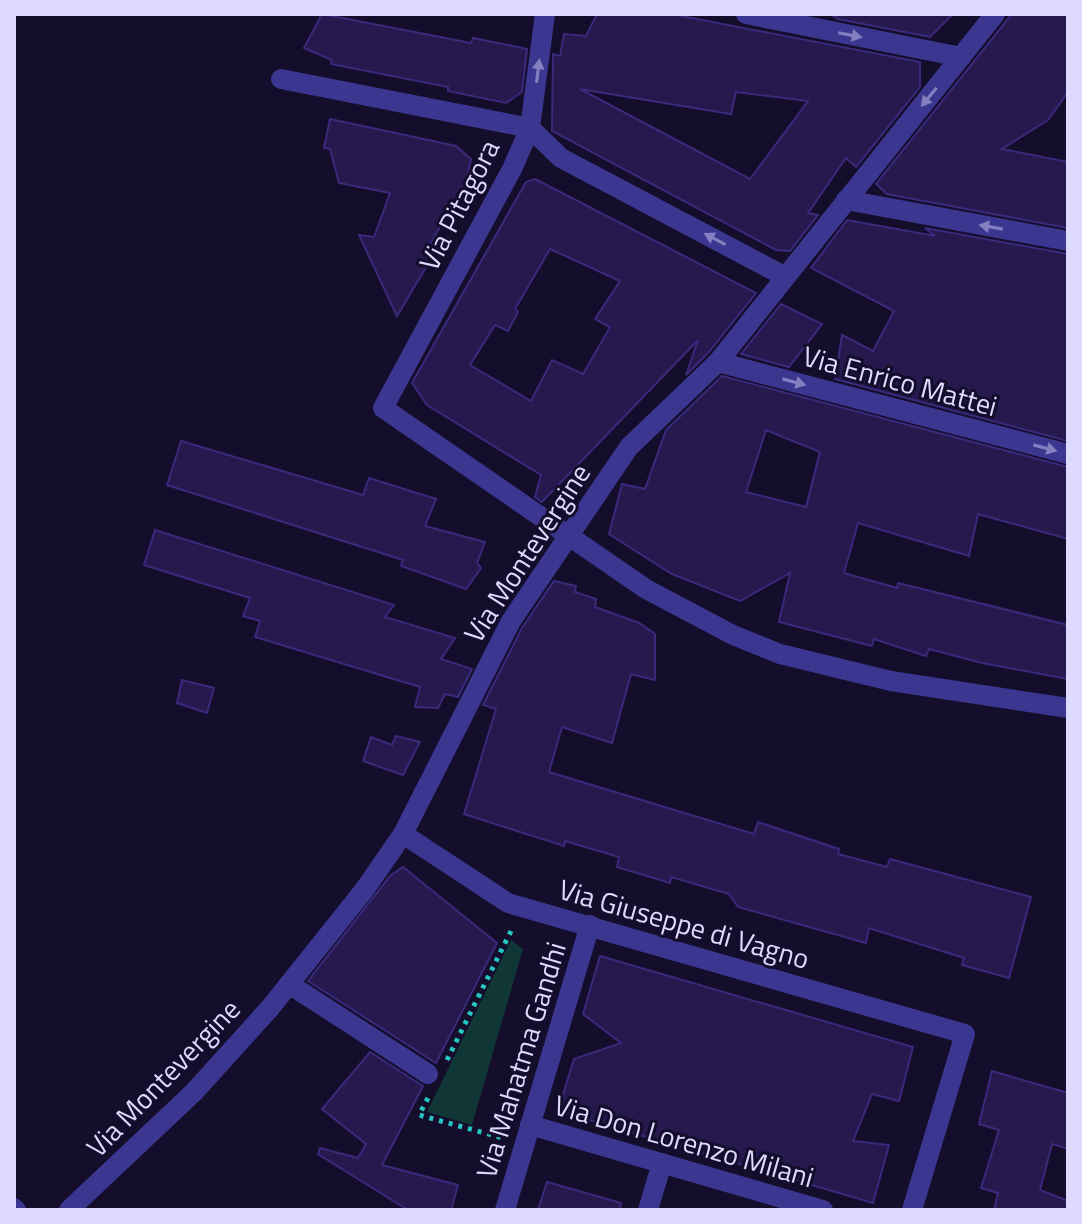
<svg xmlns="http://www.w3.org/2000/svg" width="1082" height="1224" font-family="'Titillium Web',sans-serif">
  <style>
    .green { fill: #113636 }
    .building { fill: #25194e; stroke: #3b297c; stroke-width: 2; fill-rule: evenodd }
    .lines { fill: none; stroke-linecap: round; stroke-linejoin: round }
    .path { stroke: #25c7c1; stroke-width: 5; stroke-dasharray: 4 6; stroke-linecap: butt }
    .minor { stroke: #3b368f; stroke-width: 20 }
    .oneway { fill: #847fc1 }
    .labels { text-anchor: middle; stroke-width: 6; stroke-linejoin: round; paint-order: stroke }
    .street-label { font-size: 28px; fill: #ded9ff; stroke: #140e2c }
  </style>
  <rect width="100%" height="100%" fill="#140e2c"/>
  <!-- green -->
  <polygon class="green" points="511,940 523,949 472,1125 427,1112"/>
  <!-- building -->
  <g class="building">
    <polygon points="322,14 471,43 473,38 527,49 522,92 506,103 448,91 448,87 331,64 332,60 304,48"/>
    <path d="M597,14H671L920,62V87L856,167L846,158L808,213L818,215L790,251L776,250L552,131L553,54L560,56L564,34L586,36ZM580,89L731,114L736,92L808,101L750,179Z"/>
    <polygon points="831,14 953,14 930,37 838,19"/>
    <polygon points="1012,14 1068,14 1068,92 1048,120 1002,149 1068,162 1068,228 887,194 876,184"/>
    <polygon points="330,119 456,146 471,159 466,181 429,246 438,247 397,316 359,235 374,237 390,193 339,183 330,149 324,148"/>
    <path d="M535,179L756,293L708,353L686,375L698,340L542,502L535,497L541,475L427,405L412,383L526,182ZM550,249L620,281L595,319L610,327L583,374L552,360L531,401L470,365L495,325L508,331L518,312L515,309Z"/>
    <polygon points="847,220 935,236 925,228 1068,254 1068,441 835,379 842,335 873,351 894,311 811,268"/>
    <polygon points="781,304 822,324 789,367 741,354"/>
    <path d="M722,376L1068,467V539L978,514L969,556L858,523L844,573L897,588L898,583L1068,625V679L982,663L929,649L926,656L874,639L872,646L779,622L790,573L740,601L672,574L609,534L622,484L645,489L666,430ZM766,430L820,452L806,507L746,492Z"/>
    <polygon points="181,441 363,495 369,478 436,499 425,526 485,542 477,563 481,568 466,589 401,566 403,560 167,485"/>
    <polygon points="155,530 394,605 385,617 455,638 441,659 472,669 458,697 445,694 438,708 415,707 420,687 255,637 260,621 243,616 250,598 144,565"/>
    <polygon points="554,581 576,586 575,592 596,599 595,607 639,623 655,634 655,680 631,674 612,743 562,727 549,772 754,834 758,822 839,849 838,854 887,867 890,859 1031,897 1009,978 962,965 964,958 869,928 866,943 738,907 729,894 671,877 670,883 617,867 619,857 565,841 564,846 464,814 496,709 483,705 522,628"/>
    <polygon points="182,680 214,688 207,713 177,703"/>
    <polygon points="396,736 420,742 403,775 363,761 371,737 392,745"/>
    <polygon points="403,867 497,943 436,1063 308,981 390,876"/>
    <polygon points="600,956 913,1047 899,1101 872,1094 853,1141 889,1145 873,1203 558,1111 574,1059 621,1043 583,1014"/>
    <polygon points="370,1052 423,1086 382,1165 458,1185 451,1210 408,1210 318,1154 320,1148 358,1158 366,1144 322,1109"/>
    <polygon points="992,1071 1068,1093 1068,1149 1052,1144 1040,1190 1068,1201 1068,1210 994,1210 998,1193 981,1188 999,1130 979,1124"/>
    <polygon points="547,1182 621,1203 620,1210 538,1210"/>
  </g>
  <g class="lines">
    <!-- path -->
    <g class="path">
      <polyline points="447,1060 512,929"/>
      <polyline points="428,1098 419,1115 503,1138"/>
    </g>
    <!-- minor -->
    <g class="minor">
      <polyline points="545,14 530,128 512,169 383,408 646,589 733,635 780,654 891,681 1068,708"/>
      <polyline points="746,14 961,57"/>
      <polyline points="281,79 530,128 561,158 784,276"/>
      <polyline points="846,200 1068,241"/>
      <polyline points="718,362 1068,454"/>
      <polyline points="403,834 508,903 965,1034 912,1210"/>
      <polyline points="289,984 428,1074"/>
      <polyline points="530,1125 823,1210"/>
      <polyline points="14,1208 16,1210"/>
      <polyline points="69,1210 194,1092 270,1008 365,889 403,834 511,621 629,447 718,362 995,14"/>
      <polyline points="505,1210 590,925"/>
      <polyline points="648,1210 662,1163"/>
    </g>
  </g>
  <!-- one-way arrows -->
  <defs><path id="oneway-solid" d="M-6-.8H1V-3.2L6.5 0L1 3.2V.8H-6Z" transform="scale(2)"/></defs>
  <g class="oneway">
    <use href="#oneway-solid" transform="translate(850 35) rotate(11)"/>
    <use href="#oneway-solid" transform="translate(538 71) rotate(-83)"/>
    <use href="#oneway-solid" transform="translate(929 97) rotate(129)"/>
    <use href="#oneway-solid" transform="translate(991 227) rotate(-170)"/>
    <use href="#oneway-solid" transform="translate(715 239) rotate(-152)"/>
    <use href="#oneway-solid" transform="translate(794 382) rotate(15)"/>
    <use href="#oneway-solid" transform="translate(1045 448) rotate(15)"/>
  </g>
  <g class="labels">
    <!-- street labels -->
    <g class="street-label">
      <text transform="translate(459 205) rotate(-63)" y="10">Via Pitagora</text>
      <text transform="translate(900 381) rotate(15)" y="10">Via Enrico Mattei</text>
      <text transform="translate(527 553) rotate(-57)" y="10">Via Montevergine</text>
      <text transform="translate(684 924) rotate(16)" y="10">Via Giuseppe di Vagno</text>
      <text transform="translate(521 1060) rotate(-73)" y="10">Via Mahatma Gandhi</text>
      <text transform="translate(163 1078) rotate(-46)" y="10">Via Montevergine</text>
      <text transform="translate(684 1141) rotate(16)" y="10">Via Don Lorenzo Milani</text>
    </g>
  </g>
  <!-- border -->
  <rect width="1082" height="1224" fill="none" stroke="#ded9ff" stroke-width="32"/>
</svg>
